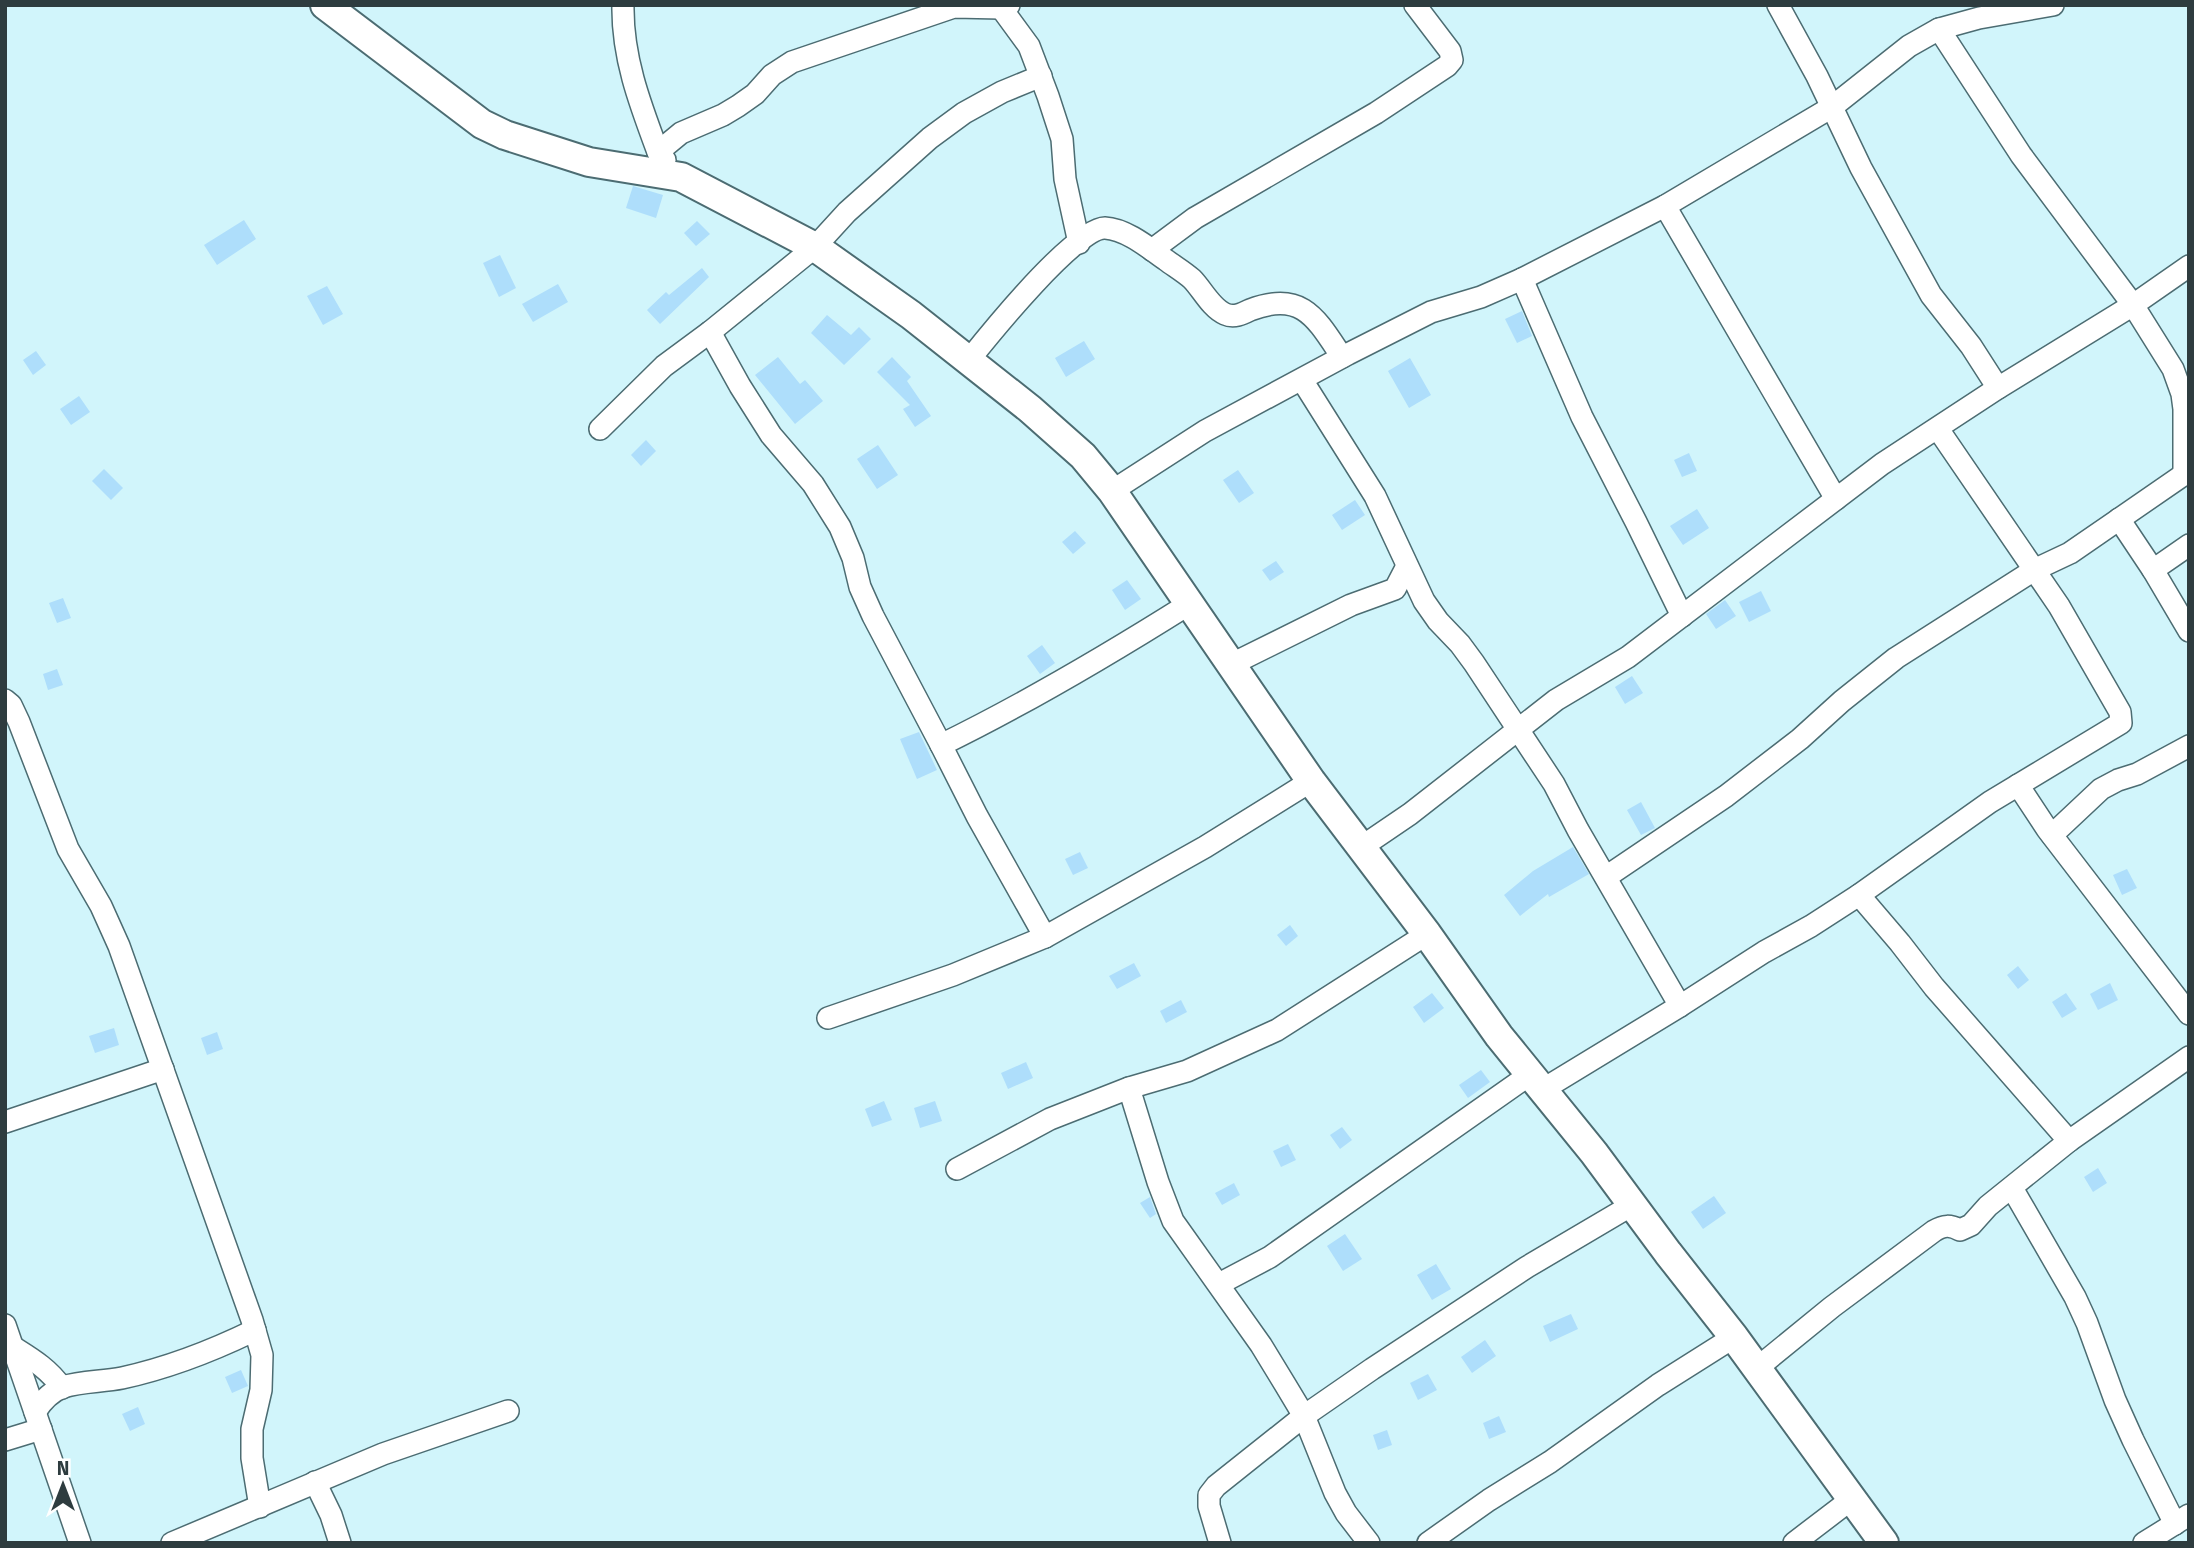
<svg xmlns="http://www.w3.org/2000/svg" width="2194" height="1548" font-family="'Fira Sans',sans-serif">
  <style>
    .building { fill: #aedefb }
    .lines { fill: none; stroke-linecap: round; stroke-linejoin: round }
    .street-casing { stroke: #4c6c72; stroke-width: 24 }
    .secondary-casing { stroke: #4c6c72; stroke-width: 32 }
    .street { stroke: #fff; stroke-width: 21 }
    .secondary { stroke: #fff; stroke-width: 28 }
  </style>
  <rect width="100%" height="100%" fill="#d1f5fb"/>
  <!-- building -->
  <g class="building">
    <polygon points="633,186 663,195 656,218 626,208"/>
    <polygon points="244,220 256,239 217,265 204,245"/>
    <polygon points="697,221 710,234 696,246 684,233"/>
    <polygon points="500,255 516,288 499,297 483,263"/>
    <polygon points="702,268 709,277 660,324 647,310 666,292 669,295"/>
    <polygon points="558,284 568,302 533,322 522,304"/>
    <polygon points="327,286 343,314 323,325 307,296"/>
    <polygon points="1522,311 1532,336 1517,343 1505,319"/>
    <polygon points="827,315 851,335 859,327 871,339 844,365 811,333"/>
    <polygon points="1084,341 1095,359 1066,377 1055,358"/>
    <polygon points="36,351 46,365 33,375 23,360"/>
    <polygon points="778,357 800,384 805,380 823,401 795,424 755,375"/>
    <polygon points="892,357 911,377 907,381 931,416 915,427 903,409 910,405 877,372"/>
    <polygon points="1410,358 1431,395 1409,408 1388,371"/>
    <polygon points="79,396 90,412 71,425 60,409"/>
    <polygon points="646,440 656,451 641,466 631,455"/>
    <polygon points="878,445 898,475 877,489 857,459"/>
    <polygon points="1689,453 1697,471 1682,477 1674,460"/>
    <polygon points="104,469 123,488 111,500 92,481"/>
    <polygon points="1238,470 1254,493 1239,503 1223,480"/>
    <polygon points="1355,500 1365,515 1342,530 1332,515"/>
    <polygon points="1697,509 1709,528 1683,545 1670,526"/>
    <polygon points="1075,531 1086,543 1073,554 1062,542"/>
    <polygon points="1276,561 1284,572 1270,581 1262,570"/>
    <polygon points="1127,580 1141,599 1125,610 1112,590"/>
    <polygon points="1761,591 1771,611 1749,622 1739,602"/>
    <polygon points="63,598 71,618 57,623 49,603"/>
    <polygon points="1725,600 1736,616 1716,629 1706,614"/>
    <polygon points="1042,645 1055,663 1040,674 1027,656"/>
    <polygon points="57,669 63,685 48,690 43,674"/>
    <polygon points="1632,676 1643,693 1625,704 1615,687"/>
    <polygon points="919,732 937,770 917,779 900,739"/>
    <polygon points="1641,802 1655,828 1641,835 1627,810"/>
    <polygon points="1573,847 1589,874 1549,897 1548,894 1520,916 1504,895 1533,871"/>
    <polygon points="1080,852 1088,868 1073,875 1065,859"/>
    <polygon points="2127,869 2137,888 2122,895 2113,875"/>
    <polygon points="1290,925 1298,936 1286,946 1277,935"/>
    <polygon points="1134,963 1141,976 1117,989 1109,976"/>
    <polygon points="2018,966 2029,980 2018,989 2007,975"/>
    <polygon points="2110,983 2118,1000 2098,1010 2090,994"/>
    <polygon points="1432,993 1444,1008 1424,1023 1413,1007"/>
    <polygon points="2066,993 2077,1009 2062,1018 2052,1002"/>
    <polygon points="1181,1000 1187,1012 1166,1023 1160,1011"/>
    <polygon points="114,1028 119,1045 95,1053 89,1036"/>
    <polygon points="217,1032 223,1049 207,1055 201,1038"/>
    <polygon points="1026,1062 1033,1078 1008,1089 1001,1073"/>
    <polygon points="1481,1070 1490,1082 1468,1098 1459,1085"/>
    <polygon points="884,1101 892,1120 872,1127 865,1109"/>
    <polygon points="935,1101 942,1121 920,1128 914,1108"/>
    <polygon points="1342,1127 1352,1140 1340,1149 1330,1135"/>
    <polygon points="1288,1144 1296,1160 1281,1167 1273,1151"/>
    <polygon points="2098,1168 2107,1183 2093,1192 2084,1177"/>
    <polygon points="1234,1183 1240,1195 1222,1205 1215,1193"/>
    <polygon points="1714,1196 1726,1213 1703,1229 1691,1212"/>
    <polygon points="1150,1197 1156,1214 1150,1218 1140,1203"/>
    <polygon points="1345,1234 1362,1259 1343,1271 1327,1246"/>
    <polygon points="1436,1264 1451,1289 1432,1300 1417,1275"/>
    <polygon points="1571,1314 1578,1329 1550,1342 1543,1326"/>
    <polygon points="1485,1340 1496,1356 1472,1373 1461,1357"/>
    <polygon points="241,1370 248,1386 232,1393 225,1377"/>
    <polygon points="1428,1374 1437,1390 1418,1400 1410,1383"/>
    <polygon points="138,1407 145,1424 130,1431 122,1414"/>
    <polygon points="1499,1416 1506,1432 1489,1439 1483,1423"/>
    <polygon points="1387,1430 1392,1445 1378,1450 1373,1435"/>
  </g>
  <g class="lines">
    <!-- street casing -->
    <g class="street-casing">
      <g id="street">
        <path d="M623,5C622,57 640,104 658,152L665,160"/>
        <polyline points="999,5 1029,46 1048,96 1062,139 1065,179 1079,243"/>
        <polyline points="1778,5 1817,76 1861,168 1931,295 1971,346 1998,388"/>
        <polyline points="1939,29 2021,155 2133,305 2173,369 2182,394 2184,409 2184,475"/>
        <polyline points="658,152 681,133 723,115 738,106 755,94 772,75 792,62 954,7 1001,8 1009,5"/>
        <polyline points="1665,206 1836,499"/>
        <polyline points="1152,250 1195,218 1376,113 1447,66 1452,60 1450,51 1415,5"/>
        <polyline points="1522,279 1582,417 1636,522 1682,616"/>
        <polyline points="710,332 740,386 771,435 813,484 840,527 853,558 860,587 873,616 941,745 977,816 1045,937"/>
        <path d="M969,360C989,335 1076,227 1105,228C1126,229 1149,248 1166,260C1174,266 1184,272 1192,279C1202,289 1211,308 1225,314C1234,318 1242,314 1250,310C1302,290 1316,318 1342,357"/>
        <polyline points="1302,380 1375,496 1424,601 1438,621 1460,644 1474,663 1554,784 1578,830 1680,1006"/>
        <polyline points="600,429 664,366 710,332 815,247 847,212 930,138 964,113 1002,92 1041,76"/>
        <polyline points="1112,491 1205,431 1348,354 1431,312 1481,297 1522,279 1665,206 1832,107 1909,46 1939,29 1979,18 2053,5"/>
        <polyline points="2119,519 2153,570 2189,631"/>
        <polyline points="2153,570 2189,545"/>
        <polyline points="1232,664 1351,605 1395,589 1407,566"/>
        <polyline points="5,700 11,705 19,722 68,849 101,906 119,946 252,1320 262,1355 261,1390 252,1429 252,1458 260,1507"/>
        <path d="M941,745C1027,703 1108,655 1189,604"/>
        <polyline points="2018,785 2047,829 2189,1014"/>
        <polyline points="2052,835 2101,789 2118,780 2137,774 2189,746"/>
        <polyline points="1360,848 1410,814 1556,700 1628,657 1882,464 1998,388 2133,305 2189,266"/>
        <polyline points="1606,877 1726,796 1800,739 1842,701 1896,658 2034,570 2070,553 2189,471"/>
        <polyline points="1859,895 1900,943 1934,987 2069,1141"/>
        <polyline points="828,1018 953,975 1045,937 1205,847 1311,781"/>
        <polyline points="1129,1088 1158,1182 1173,1221 1261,1345 1286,1386 1304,1416 1335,1493 1346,1513 1369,1543"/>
        <polyline points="1542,1090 1680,1006 1764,952 1811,926 1859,895 1990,802 2121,723 2120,712 2059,606 1938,429"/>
        <polyline points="5,1122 163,1069"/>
        <polyline points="957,1169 1050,1119 1129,1088 1187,1071 1277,1030 1427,934"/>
        <polyline points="2012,1188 2075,1297 2087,1323 2115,1400 2133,1440 2175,1524"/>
        <polyline points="1219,1284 1270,1257 1529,1075"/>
        <polyline points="5,1325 80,1543"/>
        <path d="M13,1347C32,1359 49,1369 62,1388"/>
        <path d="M1756,1369L1832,1307L1934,1231C1944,1225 1950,1225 1960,1230L1971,1225L1988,1206L2069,1141L2189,1057"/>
        <path d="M35,1412C42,1401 50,1392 63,1387C82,1381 102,1382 122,1378C168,1368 212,1351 255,1330"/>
        <polyline points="5,1440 41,1429"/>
        <polyline points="315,1482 331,1515 340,1543"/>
        <polyline points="172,1543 383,1454 508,1411"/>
        <polyline points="1220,1543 1209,1506 1209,1495 1216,1486 1304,1416 1372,1369 1527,1267 1632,1205"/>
        <polyline points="1428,1543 1489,1500 1550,1462 1658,1385 1734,1337"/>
        <polyline points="1794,1543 1853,1498"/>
        <polyline points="2144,1543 2189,1515"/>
      </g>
    </g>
    <!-- secondary casing -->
    <g class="secondary-casing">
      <polyline id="secondary" points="325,5 482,124 505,135 589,162 681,177 815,247 911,315 1030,409 1083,456 1112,491 1311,781 1427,934 1499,1036 1594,1153 1668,1253 1734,1337 1884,1543"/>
    </g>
    <!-- street -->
    <use href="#street" class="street"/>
    <!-- secondary -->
    <use href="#secondary" class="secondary"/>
  </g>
  <!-- border -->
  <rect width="2194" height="1548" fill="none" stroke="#2e3c3f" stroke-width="14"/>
  <!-- north arrow -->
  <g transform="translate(63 1485)" stroke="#ffffff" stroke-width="5" paint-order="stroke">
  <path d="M0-5L12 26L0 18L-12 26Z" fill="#2e3c3f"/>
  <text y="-10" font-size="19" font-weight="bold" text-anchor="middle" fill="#2e3c3f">N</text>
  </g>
</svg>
